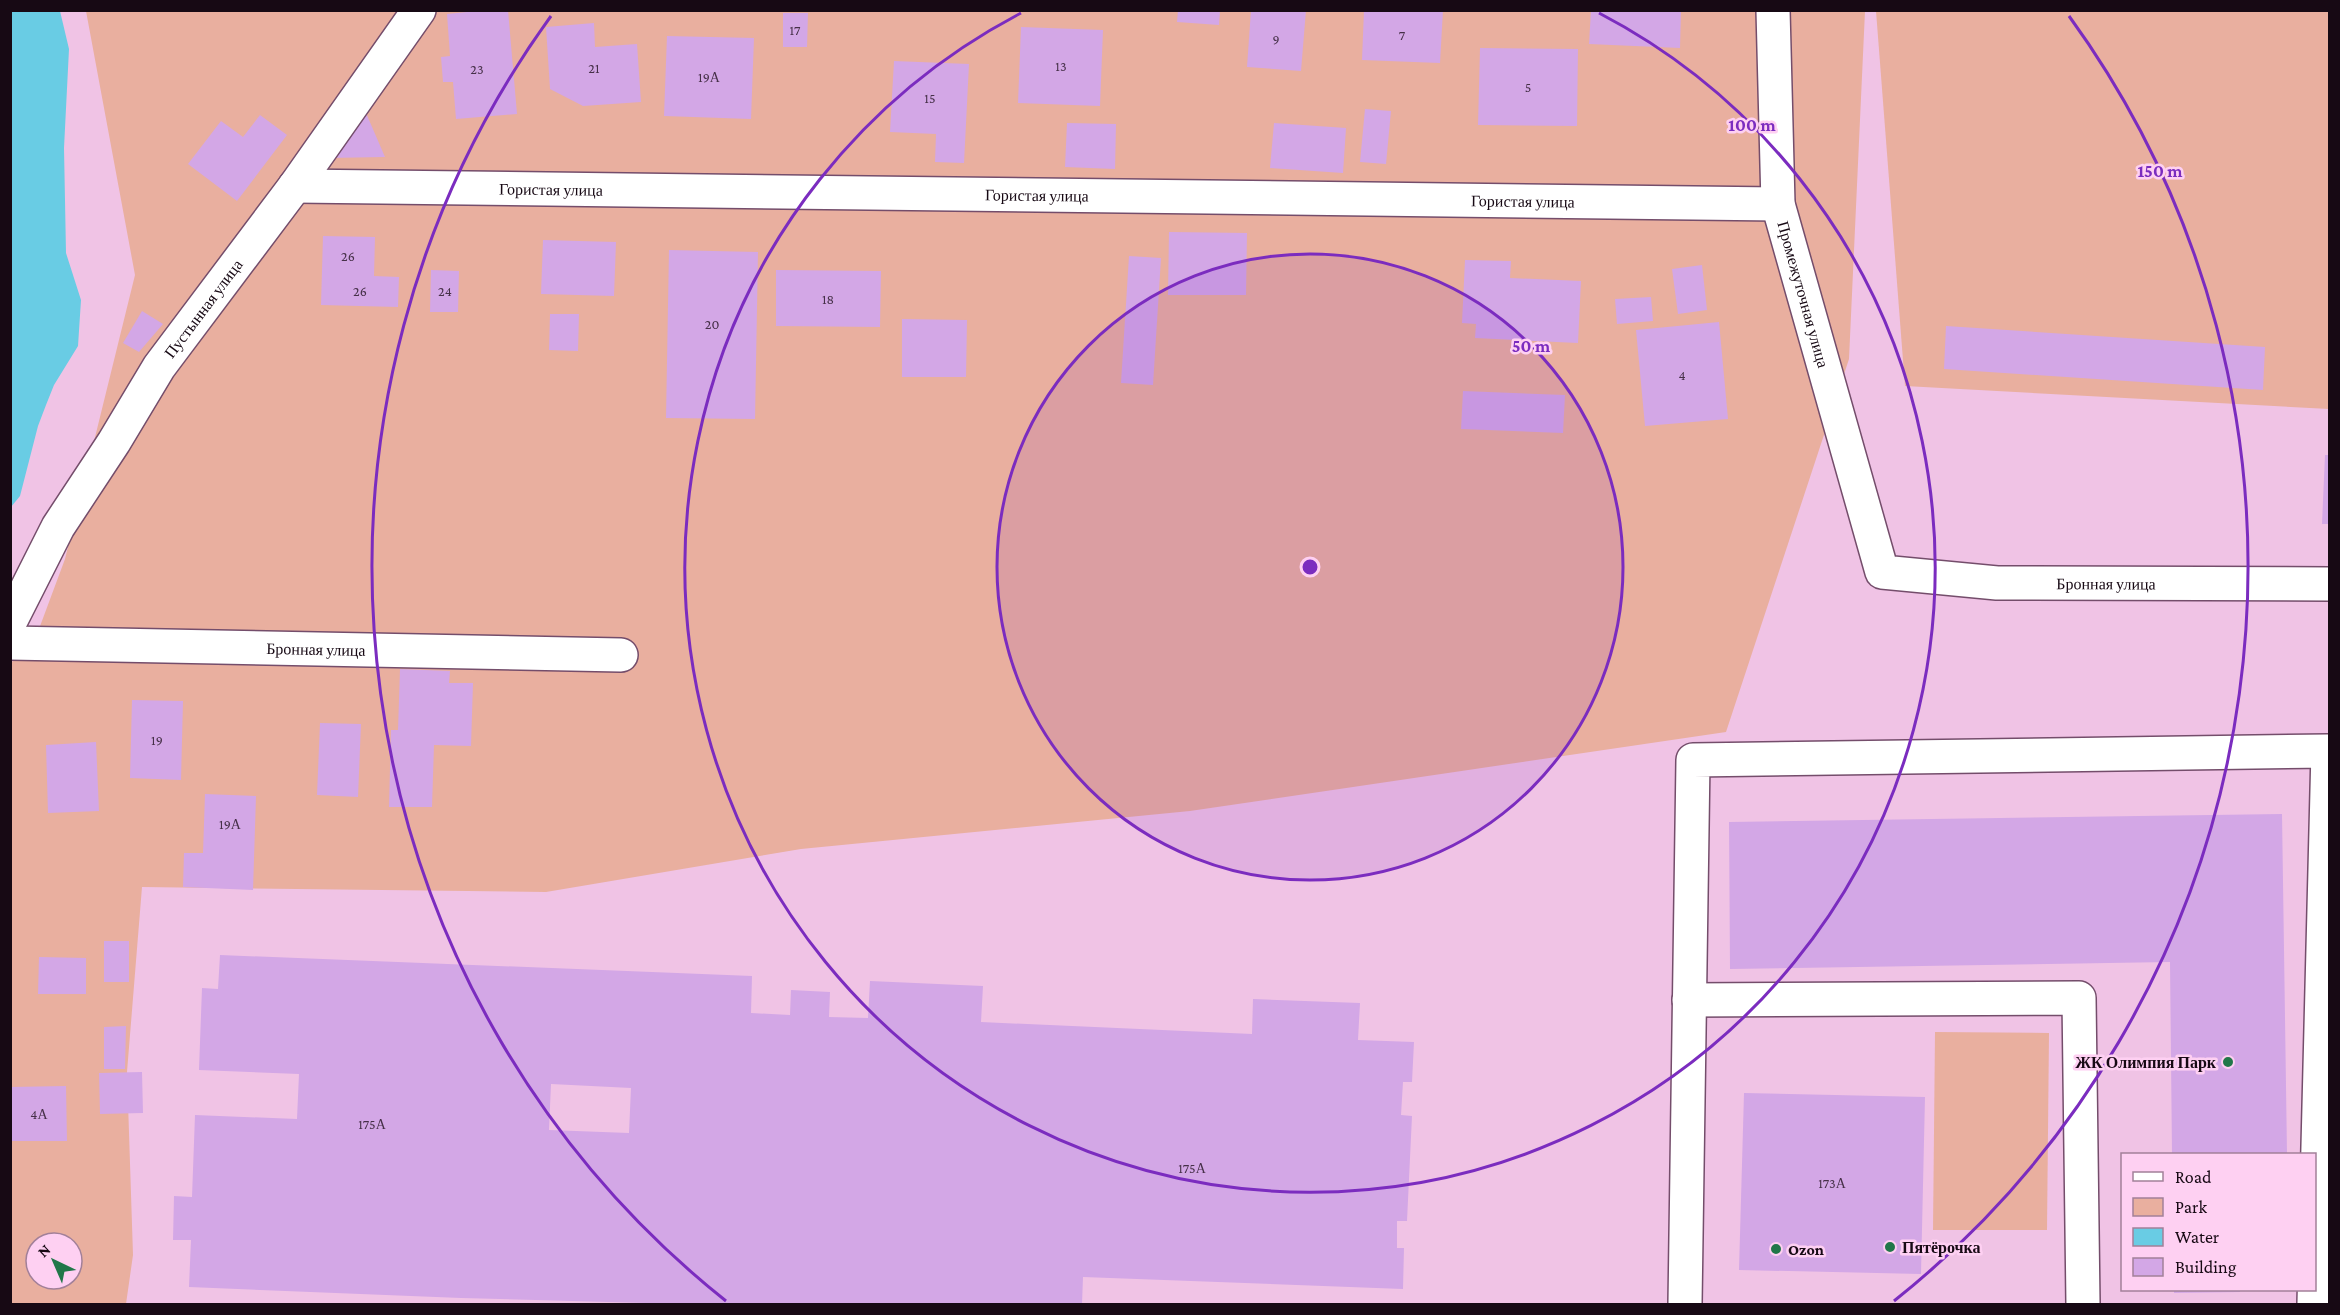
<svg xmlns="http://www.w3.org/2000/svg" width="2340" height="1315" font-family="'Crimson Pro',serif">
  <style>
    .green { fill: #e9af9f; fill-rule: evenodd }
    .water { fill: #69cce4 }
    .building { fill: #d3a7e6; fill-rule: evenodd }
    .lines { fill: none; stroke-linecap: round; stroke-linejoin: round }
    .minor-casing { stroke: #744d6b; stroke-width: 36 }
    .minor { stroke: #fff; stroke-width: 33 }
    .ring { fill: none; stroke: #7b2cbf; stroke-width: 3 }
    .poi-dot { fill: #217749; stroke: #fed0f2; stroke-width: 2 }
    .labels { text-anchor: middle; stroke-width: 5; stroke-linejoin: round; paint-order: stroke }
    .number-label { font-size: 14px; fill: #463048 }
    .street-label { font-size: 16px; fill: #170914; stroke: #fed0f2 }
    .poi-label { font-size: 16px; font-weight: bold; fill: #170914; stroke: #fed0f2; text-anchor: start }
    .centre { fill: #7b2cbf; stroke: #fed0f2; stroke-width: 3 }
    .ring-label { font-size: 18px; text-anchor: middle; font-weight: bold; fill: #7b2cbf; stroke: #fed0f2; stroke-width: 5; stroke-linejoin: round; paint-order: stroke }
  </style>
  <rect width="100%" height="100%" fill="#f0c3e5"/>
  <!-- green -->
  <g class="green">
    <path d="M86,11H1865L1849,359L1726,732L1190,811L801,849L546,892L142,887L127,1072L133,1255L126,1304H11L10,664L36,637L65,559L135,275ZM36,1243H72V1279H36Z"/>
    <polygon points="1876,11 2329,11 2329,409 1905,386"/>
    <polygon points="1935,1032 2049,1033 2047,1230 1933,1230"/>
  </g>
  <!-- water -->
  <polygon class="water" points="11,10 60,11 69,49 64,148 66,253 81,300 78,346 54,385 46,405 38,426 20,496 11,507"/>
  <!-- building -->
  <g class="building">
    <polygon points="487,10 508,10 517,114 456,119 453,82 443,82 441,57 450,56 447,14"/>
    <polygon points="1178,10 1220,10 1219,25 1177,22"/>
    <polygon points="1251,10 1306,10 1301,71 1247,67"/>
    <polygon points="1364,10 1443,10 1440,63 1362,60"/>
    <polygon points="1591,10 1681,10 1680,48 1589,44"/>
    <polygon points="783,13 808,13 807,47 783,47"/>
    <polygon points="594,23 595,47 637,44 641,102 583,106 550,89 546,27"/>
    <polygon points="1021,27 1103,30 1100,106 1018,103"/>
    <polygon points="667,36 754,38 751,119 664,116"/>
    <polygon points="1480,48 1578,49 1577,126 1478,125"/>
    <polygon points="894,61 969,64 964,163 935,162 936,134 890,132"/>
    <polygon points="1365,109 1391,111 1386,164 1360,162"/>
    <polygon points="366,113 385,157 328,158"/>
    <polygon points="260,115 287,135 237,201 188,164 221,121 243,137"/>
    <polygon points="1067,123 1116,124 1115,169 1065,167"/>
    <polygon points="1274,123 1346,128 1343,173 1270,168"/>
    <polygon points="1169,232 1247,233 1246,295 1168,295"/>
    <polygon points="323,236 375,237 374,276 399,277 398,307 321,305"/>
    <polygon points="543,240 616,242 614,296 541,294"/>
    <polygon points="669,250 758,252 755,419 666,418"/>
    <polygon points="1129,256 1161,258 1153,385 1121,383"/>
    <polygon points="1465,260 1511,261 1510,278 1581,281 1578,343 1475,338 1476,324 1462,323"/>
    <polygon points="1702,265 1707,310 1678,314 1672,269"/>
    <polygon points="431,270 459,271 458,312 430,312"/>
    <polygon points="776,270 881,271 880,327 776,326"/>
    <polygon points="1651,297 1653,321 1617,324 1615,299"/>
    <polygon points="142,311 163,324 139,352 123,343"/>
    <polygon points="550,314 579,314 578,351 549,350"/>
    <polygon points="902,319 967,320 966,377 902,377"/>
    <polygon points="1719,322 1728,419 1645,426 1636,330"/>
    <polygon points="1946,326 2265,347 2263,390 1944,369"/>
    <polygon points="1463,391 1565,395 1563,433 1461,429"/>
    <polygon points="2325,455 2330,455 2330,524 2322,524"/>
    <polygon points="400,669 450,671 449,683 473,683 471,746 434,745 432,807 389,807 391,730 398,730"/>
    <polygon points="132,700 183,701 181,780 130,778"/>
    <polygon points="320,723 361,724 358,797 317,795"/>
    <polygon points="96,742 99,811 48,813 46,745"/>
    <polygon points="205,794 256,796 253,890 183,887 184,853 203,853"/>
    <polygon points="2282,814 2287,1154 2172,1154 2170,962 1730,969 1729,822"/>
    <rect x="104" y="941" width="25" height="41"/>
    <path d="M220,955L752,976L751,1013L790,1015L791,990L830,992L829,1017L868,1018L870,981L983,986L981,1022L1252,1034L1253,999L1360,1003L1358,1040L1414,1042L1412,1082H1403L1401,1115L1412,1116L1407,1221H1397V1248H1404L1403,1289L1083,1277L1082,1304H682L461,1298L189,1287L191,1240H173L174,1196L192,1197L195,1115L297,1119L299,1074L199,1070L202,988L218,989ZM551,1084L631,1088L629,1133L549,1130Z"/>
    <polygon points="39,957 86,958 86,994 38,994"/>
    <polygon points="126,1026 125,1069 104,1069 104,1027"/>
    <polygon points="142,1072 143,1113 100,1114 99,1073"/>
    <polygon points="66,1086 67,1141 10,1141 10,1087"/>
    <polygon points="1744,1093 1925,1097 1921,1274 1739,1270"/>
    <polygon points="2174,1290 2240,1290 2240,1292 2174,1293"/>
  </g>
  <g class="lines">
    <!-- minor casing -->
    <g class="minor-casing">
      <g id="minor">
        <path id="s1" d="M1773,10L1778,204L1882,572L1997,583L2330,584"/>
        <path id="s2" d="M295,186L1778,204"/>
        <path id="s3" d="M10,622L58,527L114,442L159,367L295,186L419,10"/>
        <path id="s4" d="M10,643L621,655"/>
        <polyline points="1689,1000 2079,998 2083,1304"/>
        <polyline points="1685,1304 1693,760 2328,751 2314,1304"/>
      </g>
    </g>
    <!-- minor -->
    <use href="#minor" class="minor"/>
  </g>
  <!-- distance rings -->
  <circle cx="1310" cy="567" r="313" fill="#7b2cbf" fill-opacity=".12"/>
  <g class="ring">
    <circle cx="1310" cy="567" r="313"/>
    <path d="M1599 13A625 625 0 1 1 1021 13"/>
    <path d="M726 1301A938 938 0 0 1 551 16M2069 16A938 938 0 0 1 1894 1301"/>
  </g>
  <!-- markers -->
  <g class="poi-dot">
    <circle cx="2228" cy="1062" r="6"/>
    <circle cx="1890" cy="1247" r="6"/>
    <circle cx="1776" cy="1249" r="6"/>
  </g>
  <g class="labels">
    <!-- number labels -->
    <g class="number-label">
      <text x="795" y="35">17</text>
      <text x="1402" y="40">7</text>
      <text x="1276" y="44">9</text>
      <text x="1061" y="71">13</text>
      <text x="594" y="73">21</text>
      <text x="477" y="74">23</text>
      <text x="709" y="82">19А</text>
      <text x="1528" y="92">5</text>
      <text x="930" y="103">15</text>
      <text x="348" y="261">26</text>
      <text x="360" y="296">26</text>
      <text x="445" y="296">24</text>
      <text x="828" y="304">18</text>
      <text x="712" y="329">20</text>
      <text x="1682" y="380">4</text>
      <text x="157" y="745">19</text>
      <text x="230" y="829">19А</text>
      <text x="39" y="1119">4А</text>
      <text x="372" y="1129">175А</text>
      <text x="1192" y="1173">175А</text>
      <text x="1832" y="1188">173А</text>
    </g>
    <!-- street labels -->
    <g class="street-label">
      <text dy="6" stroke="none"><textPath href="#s2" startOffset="256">Гористая улица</textPath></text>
      <text dy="6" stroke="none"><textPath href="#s2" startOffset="742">Гористая улица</textPath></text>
      <text dy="6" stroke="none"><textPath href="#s2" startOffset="1228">Гористая улица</textPath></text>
      <text dy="6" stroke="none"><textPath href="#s1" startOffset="288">Промежуточная улица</textPath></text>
      <text dy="6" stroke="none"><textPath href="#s3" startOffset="369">Пустынная улица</textPath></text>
      <text dy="6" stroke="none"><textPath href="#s1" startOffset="801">Бронная улица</textPath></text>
      <text dy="6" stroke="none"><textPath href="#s4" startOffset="306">Бронная улица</textPath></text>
    </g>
    <!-- poi labels -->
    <g class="poi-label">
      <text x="2216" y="1068" text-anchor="end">ЖК Олимпия Парк</text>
      <text x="1902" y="1253">Пятёрочка</text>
      <text x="1788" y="1255">Ozon</text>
    </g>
  </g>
  <circle cx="1310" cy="567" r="9" class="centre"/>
  <g class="ring-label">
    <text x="1752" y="131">100 m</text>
    <text x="2160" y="177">150 m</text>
    <text x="1531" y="352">50 m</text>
  </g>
  <!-- border -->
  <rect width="2340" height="1315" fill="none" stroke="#170914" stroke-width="24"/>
  <!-- legend -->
  <rect x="2121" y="1153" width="195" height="138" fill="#fed0f2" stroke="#a28099" stroke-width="1.5"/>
  <rect x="2133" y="1172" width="30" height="9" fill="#ffffff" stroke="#a28099" stroke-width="1.5"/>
  <text x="2175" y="1183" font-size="18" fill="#170914">Road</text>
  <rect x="2133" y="1198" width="30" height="18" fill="#e9af9f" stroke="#a28099" stroke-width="1.5"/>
  <text x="2175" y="1213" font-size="18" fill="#170914">Park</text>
  <rect x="2133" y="1228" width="30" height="18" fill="#69cce4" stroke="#a28099" stroke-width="1.5"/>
  <text x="2175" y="1243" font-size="18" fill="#170914">Water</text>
  <rect x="2133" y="1258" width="30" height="18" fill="#d3a7e6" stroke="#a28099" stroke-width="1.5"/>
  <text x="2175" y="1273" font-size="18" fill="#170914">Building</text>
  <!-- north arrow -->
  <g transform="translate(54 1261) rotate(316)"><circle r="28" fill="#fed0f2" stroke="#a28099" stroke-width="1.5"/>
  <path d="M0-4.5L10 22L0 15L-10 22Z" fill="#217749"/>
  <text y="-9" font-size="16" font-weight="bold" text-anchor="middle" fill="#170914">N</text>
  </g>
</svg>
